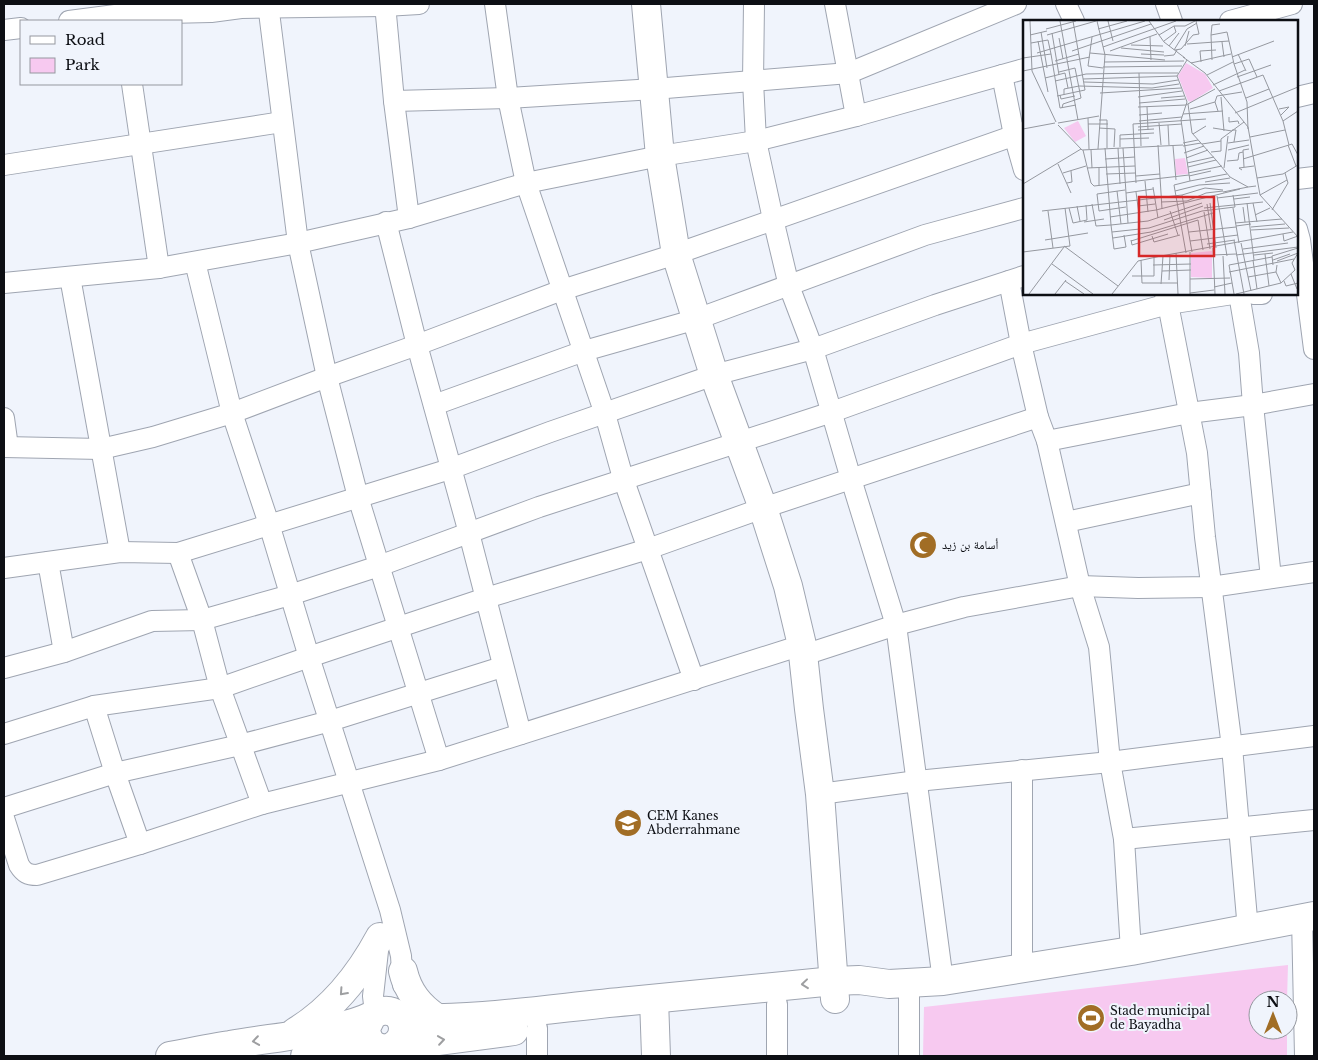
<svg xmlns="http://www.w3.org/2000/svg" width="1318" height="1060" font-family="'Libre Baskerville','Noto Naskh Arabic',serif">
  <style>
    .green { fill: #f7c9f0 }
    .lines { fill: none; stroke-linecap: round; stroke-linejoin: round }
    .street-casing { stroke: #9fa5b1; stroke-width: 22 }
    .secondary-casing { stroke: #9fa5b1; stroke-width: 30 }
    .street { stroke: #fff; stroke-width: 20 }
    .secondary { stroke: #fff; stroke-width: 28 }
    .oneway { stroke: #9e9fa1 }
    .labels { text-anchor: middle; stroke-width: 4; stroke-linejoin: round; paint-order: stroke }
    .poi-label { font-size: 12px; fill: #0d0f14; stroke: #f0f4fc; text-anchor: start }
    .inset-road { fill: none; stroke: #95989f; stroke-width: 1 }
    .view { fill: #d62828; fill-opacity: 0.15; stroke: #d62828; stroke-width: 2.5 }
    .inset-edge { fill: none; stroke: #0d0f14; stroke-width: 2.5 }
  </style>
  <rect width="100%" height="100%" fill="#f0f4fc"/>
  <!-- green -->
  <polygon class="green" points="1288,965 1287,1000 1258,1000 1258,1030 1287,1030 1287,1056 923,1056 924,1007"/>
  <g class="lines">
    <!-- street casing -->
    <g class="street-casing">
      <g id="street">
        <polyline points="268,4 298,243 327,377 358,497 439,760"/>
        <polyline points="385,4 394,101 409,218"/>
        <polyline points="495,4 508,98 526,183 605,414 623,478 694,680"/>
        <polyline points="754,4 753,81 756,141 773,219 789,286 813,349 851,479 896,625 943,981"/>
        <polyline points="835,4 856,116"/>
        <polyline points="1066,4 1074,21"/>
        <polyline points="1166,4 1172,21"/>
        <polyline points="69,21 123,14 211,12 241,8 385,6 419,4"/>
        <polyline points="1230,21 1292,4"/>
        <polyline points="4,30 21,28"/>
        <polyline points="1002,75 1014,135 1024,170"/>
        <polyline points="132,84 159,268"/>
        <polyline points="1297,97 1314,93"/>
        <polyline points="394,101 508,98 654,89 849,73 1016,4"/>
        <polyline points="4,165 282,122"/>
        <polyline points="1297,179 1314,177"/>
        <polyline points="386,222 417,345 469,533 521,734"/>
        <polyline points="1297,229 1300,240 1314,349"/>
        <polyline points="195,262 232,413 269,524 309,657 390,910 401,956 403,985"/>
        <polyline points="70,277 120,552"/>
        <polyline points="1009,281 1021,344 1038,417 1047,441 1080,586 1099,647 1110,762 1124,839 1131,951"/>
        <polyline points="4,283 159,268 298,243 409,218 526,183 660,156 756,141 856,116 1024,69"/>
        <polyline points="1165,294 1168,304 1197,453 1205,537 1232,747 1248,930"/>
        <polyline points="1239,294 1249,353 1253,405 1271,578"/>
        <polyline points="1253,294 1262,294"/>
        <polyline points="434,405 584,351 697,319 925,235 1024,208"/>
        <polyline points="4,418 8,447"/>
        <polyline points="1047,441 1189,413 1253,405 1314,394"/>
        <polyline points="4,447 101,449 153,437 232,413 327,377 417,345 562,290 676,254 1024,132"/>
        <polyline points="1066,522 1201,493"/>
        <polyline points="178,553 202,620 220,688 262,804 439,760 802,645"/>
        <polyline points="48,562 64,652"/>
        <polyline points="4,568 120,552 178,553 450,469 550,432 714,375 813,349 935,305 1024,276"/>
        <polyline points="804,655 896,625 964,607 1080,586 1138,588 1211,587 1314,572"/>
        <polyline points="4,668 64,652 152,621 202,620 290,595 379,566 539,507 832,412 1021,344 1168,304 1233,294"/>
        <polyline points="94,706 115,773 140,844 262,804"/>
        <polyline points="4,734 94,706 220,688 309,657 486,598 648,549 763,508 1038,417"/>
        <polyline points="1022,770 1022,969"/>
        <polyline points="820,794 917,781 1110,762 1314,736"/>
        <polyline points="4,808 115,773 240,745 330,721 502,667"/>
        <path d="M4,818L19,865C24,873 28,875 37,875L140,844"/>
        <polyline points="1124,839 1314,820"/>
        <polyline points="1302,918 1305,1056"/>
        <polyline points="909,983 909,1056"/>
        <polyline points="777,1004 777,1056"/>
        <polyline points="375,1013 373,996 379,942"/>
        <polyline points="537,1028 537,1056"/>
      </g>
    </g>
    <!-- secondary casing -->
    <g class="secondary-casing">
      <g id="secondary">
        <polyline points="646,4 660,156 676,254 714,375 763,508 788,586 802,645 809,709 820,794 835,999"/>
        <path d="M403,971C408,992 419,1006 437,1018"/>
        <polyline points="654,999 656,1056"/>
        <path d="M400,1018C477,1021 553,1008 630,1001C698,994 766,988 834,981L859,980L889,984L943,981L1131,951L1314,916"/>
        <path d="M295,1032C333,1009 359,976 380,937"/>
        <polyline points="393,1047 514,1031"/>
        <path d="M170,1056C190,1052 210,1048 230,1045C262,1039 295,1037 328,1029C342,1026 358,1023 371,1016C375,1014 377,1012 382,1011C406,1007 412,1042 386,1049C373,1048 367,1041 366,1028L372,1016"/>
        <polyline points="305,1056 380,1048"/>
      </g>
    </g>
    <!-- street -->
    <use href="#street" class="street"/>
    <!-- secondary -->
    <use href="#secondary" class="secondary"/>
  </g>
  <!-- one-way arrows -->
  <defs><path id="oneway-chevron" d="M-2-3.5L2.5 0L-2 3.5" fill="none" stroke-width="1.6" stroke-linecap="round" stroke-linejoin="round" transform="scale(1.25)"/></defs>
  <g class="oneway">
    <use href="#oneway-chevron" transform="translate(805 984) rotate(174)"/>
    <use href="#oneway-chevron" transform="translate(343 992) rotate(132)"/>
    <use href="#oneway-chevron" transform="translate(441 1040) rotate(-8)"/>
    <use href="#oneway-chevron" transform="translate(256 1041) rotate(172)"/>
  </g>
  <!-- icons -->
  <defs>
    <g id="mosque-disc" transform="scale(1.4375)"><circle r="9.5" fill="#a16d25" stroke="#f0f4fc"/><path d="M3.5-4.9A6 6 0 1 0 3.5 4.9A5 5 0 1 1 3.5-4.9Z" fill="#fff"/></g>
    <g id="school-disc" transform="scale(1.4375)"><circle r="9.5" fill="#a16d25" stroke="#f0f4fc"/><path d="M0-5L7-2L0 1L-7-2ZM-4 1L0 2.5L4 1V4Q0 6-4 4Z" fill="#fff"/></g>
    <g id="stadium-disc" transform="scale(1.4375)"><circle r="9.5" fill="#a16d25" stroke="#f0f4fc"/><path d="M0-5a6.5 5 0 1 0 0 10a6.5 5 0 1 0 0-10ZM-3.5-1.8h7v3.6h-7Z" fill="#fff"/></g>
  </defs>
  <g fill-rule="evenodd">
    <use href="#mosque-disc" x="923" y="545"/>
    <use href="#school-disc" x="628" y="823"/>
    <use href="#stadium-disc" x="1091" y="1018"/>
  </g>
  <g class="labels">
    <!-- poi labels -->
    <g class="poi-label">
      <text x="942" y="549">أسامة بن زيد</text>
      <text x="647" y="820">CEM Kanes<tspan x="647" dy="14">Abderrahmane</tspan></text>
      <text x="1110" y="1015">Stade municipal<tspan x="1110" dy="14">de Bayadha</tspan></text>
    </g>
  </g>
  <!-- overview -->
  <g transform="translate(1023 20)">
    <rect width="275" height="275" fill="#f0f4fc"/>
    <path d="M163,43L182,54L190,68L168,82L165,81L155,56ZM55,101L63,116L52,122L41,108ZM162,138L165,154L153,155L152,139ZM189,231V258L168,257V233Z" fill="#f7c9f0"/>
    <path class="inset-road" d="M7,1L9,51L33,102M37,1L55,100M74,1L82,35L75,129M85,1L90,21M126,1L141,22L162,38M23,9L53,1M75,9L104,1M18,12L24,48M29,13L36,55M7,15L24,11M24,15L73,1M136,15L151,6H162L172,1M188,15L189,5L197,4M69,17L65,46L80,48M127,17L128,40M36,18L40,39M15,21L25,72M141,21L153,12L151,6M199,22L201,37M164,24L206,21M108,25L140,26M146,26L156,13M162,26L166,11M80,27L153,1M98,28L141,32M151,30L164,9L174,3M152,30L158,29L170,15L176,14L173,1M49,31L128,4M87,31L134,14M14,33L122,1M67,33L142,40M28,34L37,88L53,85M118,34L141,35M215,34L223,51M141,36L151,35L154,30M160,37L182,53L225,107L237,175L275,217M209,37L251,21M0,38L28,34L25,20L8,23M189,40L188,15L204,12L211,44L226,39L234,57M32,41L56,34M81,42L161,41M178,42L177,31L193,30M168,43L208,34M211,44L224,82L225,109M80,47L159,46M0,51L67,37M36,52L52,48L58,78L40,84L39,88M184,55L210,42M214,57L248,45M22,58L42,53L45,68M60,59L154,56M32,61L63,54L116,53M61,62L130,64L155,60M190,65L222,50M196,71L240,55L260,101L266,125L269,124L275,135M77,73L158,68M37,75L38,79L52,76M41,75V69L56,66L129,68L156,64M34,76L62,70L50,1M115,77L159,71M198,77L201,111M138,78L161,76M223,78L246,69M192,82L194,76L219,72M116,83L162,79M165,84L169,113L193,140M115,87L163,85L192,69M124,87L125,110M167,89L192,82L195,91M256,89L266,87L258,95M212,93L275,67M160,94L200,91M116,95L139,93M206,97V102L215,101L216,104M65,98L66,129M76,100H84V128M116,101L159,97M260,101L275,91M35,103L76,96M136,103L138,125M65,104H85M35,105L59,130L160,125M145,105L146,125M115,107L159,104M76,108L92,109L91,127M190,108L209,111M0,109L32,103M115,110L131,109M209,110H213L211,122M170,114L183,106M227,117L262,110M97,119L126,118M160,123L175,120M205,123L226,120M179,124L198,121M135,125L139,189M265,125L273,146M118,126L116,53H155M150,126L153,160M160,126L178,123M97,127V115L131,113M82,128L88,205L125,201L179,183M95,128L97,164M100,128L105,203M60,130L68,163L71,166L166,155M68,130L69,148M205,130L226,125M188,132L198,131V119L221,102M161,133L181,126M163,138L185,130M82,139L112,137M220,139L266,125M204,141L215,140L216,133L220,132M164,143L191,137M35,144L48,173M165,147L193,140L207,157L225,167L233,166M221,147L220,130L226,129M64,148L112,146M76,148V166M201,148L205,116M219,150L216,148L231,146M40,153L63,146M165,153L199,146M83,154L112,153M113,156L137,154M166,156L188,151M234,158L260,154L275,145M122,161L125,192M167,161L204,154M182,162L207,158M44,163L49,162L48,151M113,163L110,104L183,99M0,164L58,129M130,167L135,198M94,171L98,204M152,171L176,165L207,163M113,172L117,202M200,172L225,167M103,173L130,169M159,175L169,232M237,175L264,160M194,176L204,236M194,178L235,173M211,179L227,177M138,182L164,181L183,173L200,171M187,183L193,228M224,183L231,240M230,183L234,202M69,184L73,206L88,205L91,229L103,227L101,215M184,184L188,209M54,186L57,201M115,186L132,184M220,187L222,202M46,188L50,203L64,200L63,185M181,188L240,182M210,188L216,223M249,190L265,163L262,153M19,191L159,175L182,168L200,170M25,191L30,228M76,191L74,174L102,170M76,191L103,187M147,191L155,215M181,192L187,229M232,195L247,188M87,197L133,190L217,169M141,200L180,186M175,200L180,230M61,202L81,199M212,203L259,199M213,206L228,204M228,207L262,204M228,210L266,208M89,212L126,208L179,191L212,187L210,175M166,212L213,207M260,214L261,221L275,216M129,216L131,222L157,215M90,218L128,212L190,193M22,220L65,213M108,220L109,225L145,214M211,220L221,274M108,221L175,200M167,221L215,215M218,223L228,271M184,224L212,220M41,226L95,266M190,228L192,274M220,229L265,223M0,232L47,226L42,188M153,233L155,274M163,233L151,165L167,161L158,100L164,82L154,56L164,40M242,234L246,266M190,235L213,234M213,235L275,227M231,235L250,233M138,236L270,212M200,236L202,274M118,240L119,263H154M230,240L234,269M250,240L267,234M254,241L275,233M29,244L70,274M130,245L168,244M250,245L249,236L275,228M254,245L253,252L258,263M139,251L168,250M206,252L271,239M268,254L274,269M109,256H131V237M225,257L253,252M167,259L207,258M146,260L147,235M42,261L61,274M261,261L263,266L275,263M138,264L140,236M191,267L209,263M167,273L191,270M6,274L41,227M32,274L43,260M89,274L115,241L138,236M167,274V232M211,274L206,245L249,237M213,274L258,263L272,250L269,243L275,233"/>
    <path class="view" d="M116,177H191V236H116Z"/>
    <rect width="275" height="275" class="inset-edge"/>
  </g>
  <!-- border -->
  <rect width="1318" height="1060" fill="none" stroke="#0d0f14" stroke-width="10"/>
  <!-- legend -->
  <rect x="20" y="20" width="162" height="65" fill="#f0f4fc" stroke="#95989f"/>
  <rect x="30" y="36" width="25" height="8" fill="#ffffff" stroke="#95989f"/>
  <text x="65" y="45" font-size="15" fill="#0d0f14">Road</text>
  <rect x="30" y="58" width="25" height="15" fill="#f7c9f0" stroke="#95989f"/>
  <text x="65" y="70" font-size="15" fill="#0d0f14">Park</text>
  <!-- north arrow -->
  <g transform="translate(1273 1015)"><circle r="24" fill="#f0f4fc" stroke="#95989f"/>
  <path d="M0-4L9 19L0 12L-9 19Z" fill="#a16d25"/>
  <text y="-8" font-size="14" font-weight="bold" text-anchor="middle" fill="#0d0f14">N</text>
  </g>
</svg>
